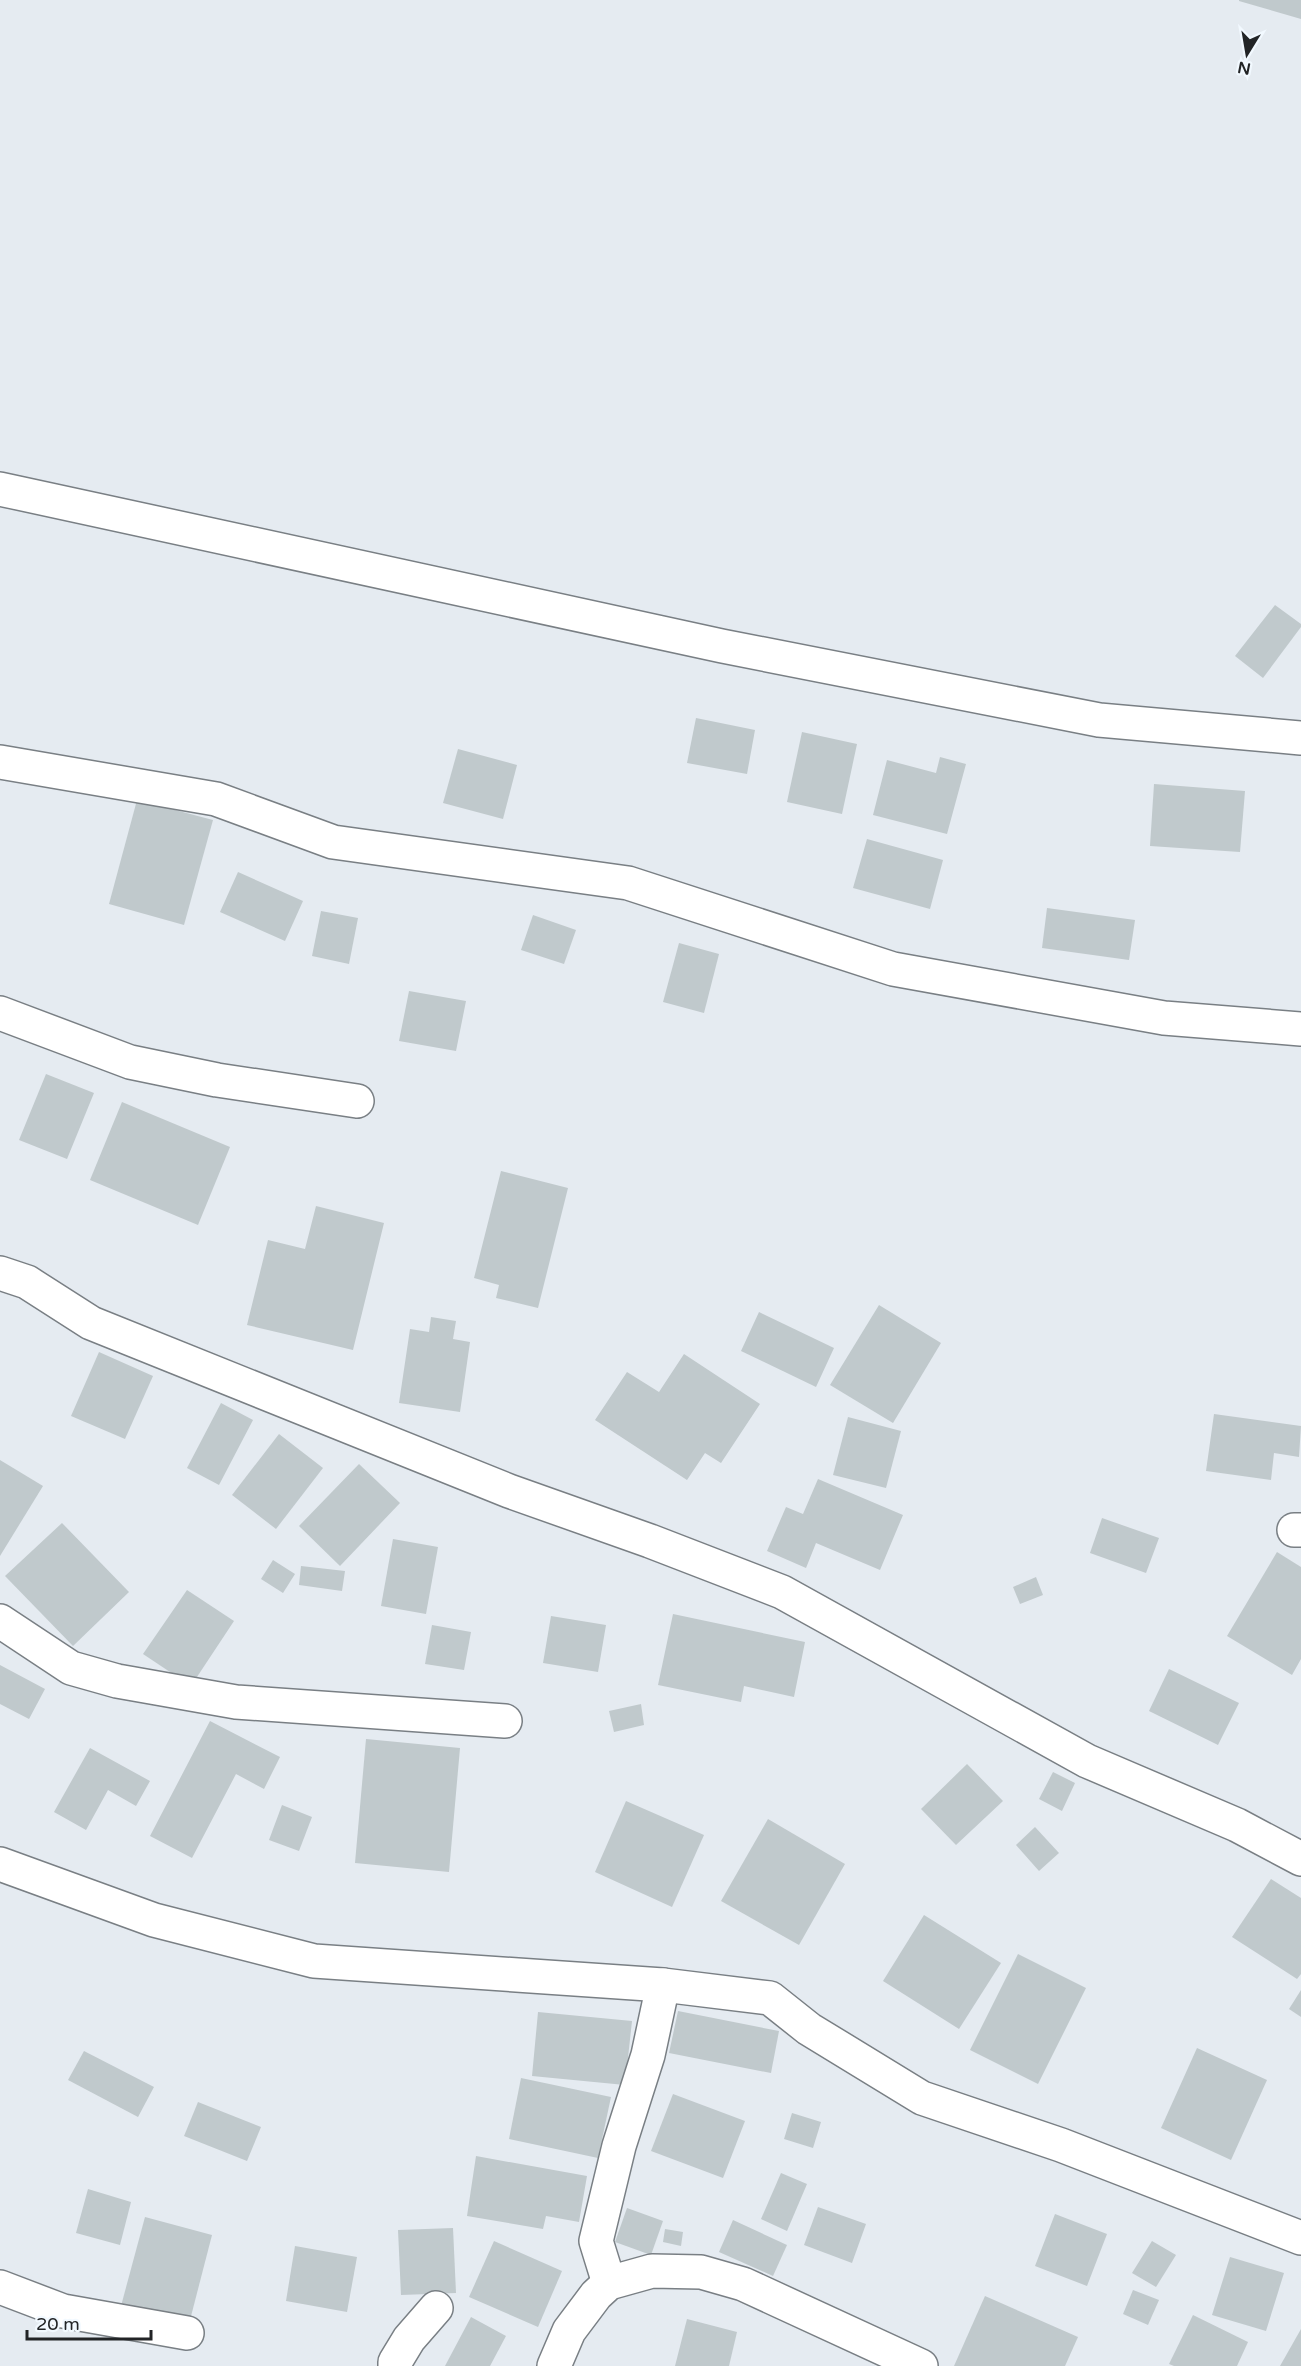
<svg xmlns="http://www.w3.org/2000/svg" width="1301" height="2366" font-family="'Varela Round',sans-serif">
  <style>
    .building { fill: #c0c9cc }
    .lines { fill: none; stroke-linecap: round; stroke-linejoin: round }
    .minor-casing { stroke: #797f84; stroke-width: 36 }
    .minor { stroke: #fff; stroke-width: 33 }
  </style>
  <rect width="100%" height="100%" fill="#e5ebf1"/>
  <!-- building -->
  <g class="building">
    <polygon points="1239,0 1301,0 1301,19 1239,1"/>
    <polygon points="1275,605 1301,624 1301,627 1263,678 1235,656"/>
    <polygon points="696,718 755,730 747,774 687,763"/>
    <polygon points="802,732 857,744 842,814 787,802"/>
    <polygon points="458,749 517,765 503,819 443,803"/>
    <polygon points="940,757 966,764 947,834 873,815 887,760 936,773"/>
    <polygon points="1154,784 1245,791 1240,852 1150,846"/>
    <polygon points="137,800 213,820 184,925 109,904"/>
    <polygon points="867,839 943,860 930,909 853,888"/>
    <polygon points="238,872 303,901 285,941 220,912"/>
    <polygon points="1047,908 1135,920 1129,960 1042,948"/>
    <polygon points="321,911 358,918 349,964 312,956"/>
    <polygon points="533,915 576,930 564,964 521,950"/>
    <polygon points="679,943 719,954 704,1013 663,1002"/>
    <polygon points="409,991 466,1001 456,1051 399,1041"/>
    <polygon points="46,1074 94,1093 67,1159 19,1140"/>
    <polygon points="122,1102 230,1147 198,1225 90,1180"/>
    <polygon points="501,1171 568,1188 538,1308 496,1298 499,1285 474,1278"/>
    <polygon points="316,1206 384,1223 353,1350 247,1325 268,1240 305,1249"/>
    <polygon points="879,1305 941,1343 893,1423 830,1385"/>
    <polygon points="759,1312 834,1348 816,1387 741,1351"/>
    <polygon points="431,1317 456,1321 453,1339 470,1342 460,1412 399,1403 410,1329 429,1332"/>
    <polygon points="99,1352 153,1376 125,1439 71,1416"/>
    <polygon points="684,1354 760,1404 721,1463 705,1453 687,1480 595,1420 627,1372 659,1392"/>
    <polygon points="221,1403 253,1420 219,1485 187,1468"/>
    <polygon points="1214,1414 1301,1426 1299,1457 1274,1453 1271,1480 1206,1471"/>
    <polygon points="848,1417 901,1431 886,1488 833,1475"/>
    <polygon points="279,1434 323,1468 276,1529 232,1495"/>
    <polygon points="0,1460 43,1486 0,1556"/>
    <polygon points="359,1464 400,1503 340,1566 299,1526"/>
    <polygon points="818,1479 903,1515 880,1570 816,1543 806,1568 767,1551 786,1507 803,1514"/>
    <polygon points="1102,1518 1159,1538 1146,1573 1090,1553"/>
    <polygon points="62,1523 129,1592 73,1646 5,1576"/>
    <polygon points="393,1539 438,1547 426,1614 381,1606"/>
    <polygon points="1277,1552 1301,1567 1301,1659 1292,1675 1227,1636"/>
    <polygon points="273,1560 295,1574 283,1593 261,1579"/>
    <polygon points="301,1566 345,1571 342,1591 299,1585"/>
    <polygon points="1036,1577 1043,1595 1020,1604 1013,1587"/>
    <polygon points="187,1590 234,1621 191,1686 143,1654"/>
    <polygon points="673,1614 805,1642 794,1697 744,1686 741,1702 658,1685"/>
    <polygon points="551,1616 606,1625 598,1672 543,1663"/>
    <polygon points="432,1625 471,1632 464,1670 425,1664"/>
    <polygon points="0,1665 45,1689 29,1719 0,1704"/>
    <polygon points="1169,1669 1239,1703 1218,1745 1149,1711"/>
    <polygon points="641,1704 644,1725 614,1732 609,1711"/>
    <polygon points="210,1721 280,1757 264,1789 236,1774 192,1858 150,1836"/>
    <polygon points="366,1739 460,1748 449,1872 355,1863"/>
    <polygon points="90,1748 150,1781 136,1806 108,1790 86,1830 54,1812"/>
    <polygon points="967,1764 1003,1801 956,1845 921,1809"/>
    <polygon points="1053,1772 1075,1783 1062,1811 1039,1799"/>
    <polygon points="626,1801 704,1835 672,1907 595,1872"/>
    <polygon points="282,1805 312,1817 299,1851 269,1840"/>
    <polygon points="768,1819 845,1864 799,1945 721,1901"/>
    <polygon points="1035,1827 1059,1853 1039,1871 1016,1845"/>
    <polygon points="1271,1879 1301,1898 1301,1974 1297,1979 1232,1937"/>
    <polygon points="924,1915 1001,1963 959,2029 883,1981"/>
    <polygon points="1018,1954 1086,1988 1038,2084 970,2050"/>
    <polygon points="1301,1990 1301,2017 1289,2009"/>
    <polygon points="678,2011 779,2031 771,2073 669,2053"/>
    <polygon points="538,2012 632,2021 625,2085 532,2076"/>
    <polygon points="1197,2048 1267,2080 1231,2160 1161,2128"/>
    <polygon points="84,2051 154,2087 138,2117 68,2080"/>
    <polygon points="521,2078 611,2097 598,2158 509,2139"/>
    <polygon points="673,2094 745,2121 723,2178 651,2151"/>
    <polygon points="198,2102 261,2127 247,2161 184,2136"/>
    <polygon points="792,2113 821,2122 813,2148 784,2139"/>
    <polygon points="476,2156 587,2176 579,2222 546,2216 543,2229 467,2216"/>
    <polygon points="781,2173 807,2184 787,2231 761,2219"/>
    <polygon points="88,2189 131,2202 120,2245 76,2233"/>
    <polygon points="818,2207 866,2224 852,2263 804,2245"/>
    <polygon points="627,2208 663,2221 651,2255 615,2242"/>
    <polygon points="1055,2214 1107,2234 1087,2286 1035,2266"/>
    <polygon points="145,2217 212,2235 189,2324 121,2306"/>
    <polygon points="733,2220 787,2245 773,2276 719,2252"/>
    <polygon points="453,2228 456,2293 401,2295 398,2230"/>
    <polygon points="665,2229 683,2232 681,2246 663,2242"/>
    <polygon points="494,2241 562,2271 538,2327 469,2297"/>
    <polygon points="1152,2241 1176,2255 1156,2287 1132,2273"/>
    <polygon points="295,2246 357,2257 347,2312 286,2301"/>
    <polygon points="1230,2257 1284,2273 1266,2331 1212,2315"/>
    <polygon points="1133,2290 1159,2300 1148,2325 1123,2314"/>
    <polygon points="985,2296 1078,2337 1065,2366 954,2366"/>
    <polygon points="1193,2315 1248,2342 1237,2366 1174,2366 1169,2364"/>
    <polygon points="471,2317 506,2336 490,2366 445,2366"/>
    <polygon points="687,2319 737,2332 729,2366 675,2366"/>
    <polygon points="1301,2329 1301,2366 1280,2366"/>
  </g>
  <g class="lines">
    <!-- minor casing -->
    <g class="minor-casing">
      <g id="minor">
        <polyline points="0,489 722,646 1099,720 1301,738"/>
        <polyline points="0,762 216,799 333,842 628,883 893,969 1164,1018 1301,1029"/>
        <polyline points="0,1013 130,1062 217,1080 357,1101"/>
        <polyline points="0,1273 27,1282 91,1323 509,1491 650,1541 782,1592 1087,1761 1237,1825 1301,1859"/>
        <polyline points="1294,1530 1301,1530"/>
        <polyline points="0,1621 71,1668 117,1681 236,1702 505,1721"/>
        <polyline points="0,1864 154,1920 314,1961 663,1985 770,1998 809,2029 922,2098 1061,2145 1301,2238"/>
        <polyline points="609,2283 596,2241 619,2146 648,2055 663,1985"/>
        <polyline points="0,2287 63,2311 187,2333"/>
        <polyline points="395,2366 395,2362 409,2339 436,2308"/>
        <polyline points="554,2366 569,2331 596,2295 609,2283 652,2271 701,2272 743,2284 921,2366"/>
      </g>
    </g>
    <!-- minor -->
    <use href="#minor" class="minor"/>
  </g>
  <!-- north arrow -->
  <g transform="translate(1247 54) rotate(191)" stroke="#f2f9ff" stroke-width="4.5" paint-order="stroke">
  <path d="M0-4.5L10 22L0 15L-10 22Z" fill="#222426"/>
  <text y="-9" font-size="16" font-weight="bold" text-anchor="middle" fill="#222426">N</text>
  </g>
  <!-- scale -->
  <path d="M27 2330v9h124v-9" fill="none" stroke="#222426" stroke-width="3"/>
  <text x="36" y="2330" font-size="18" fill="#222426" stroke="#f2f9ff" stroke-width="4.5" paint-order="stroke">20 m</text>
</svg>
